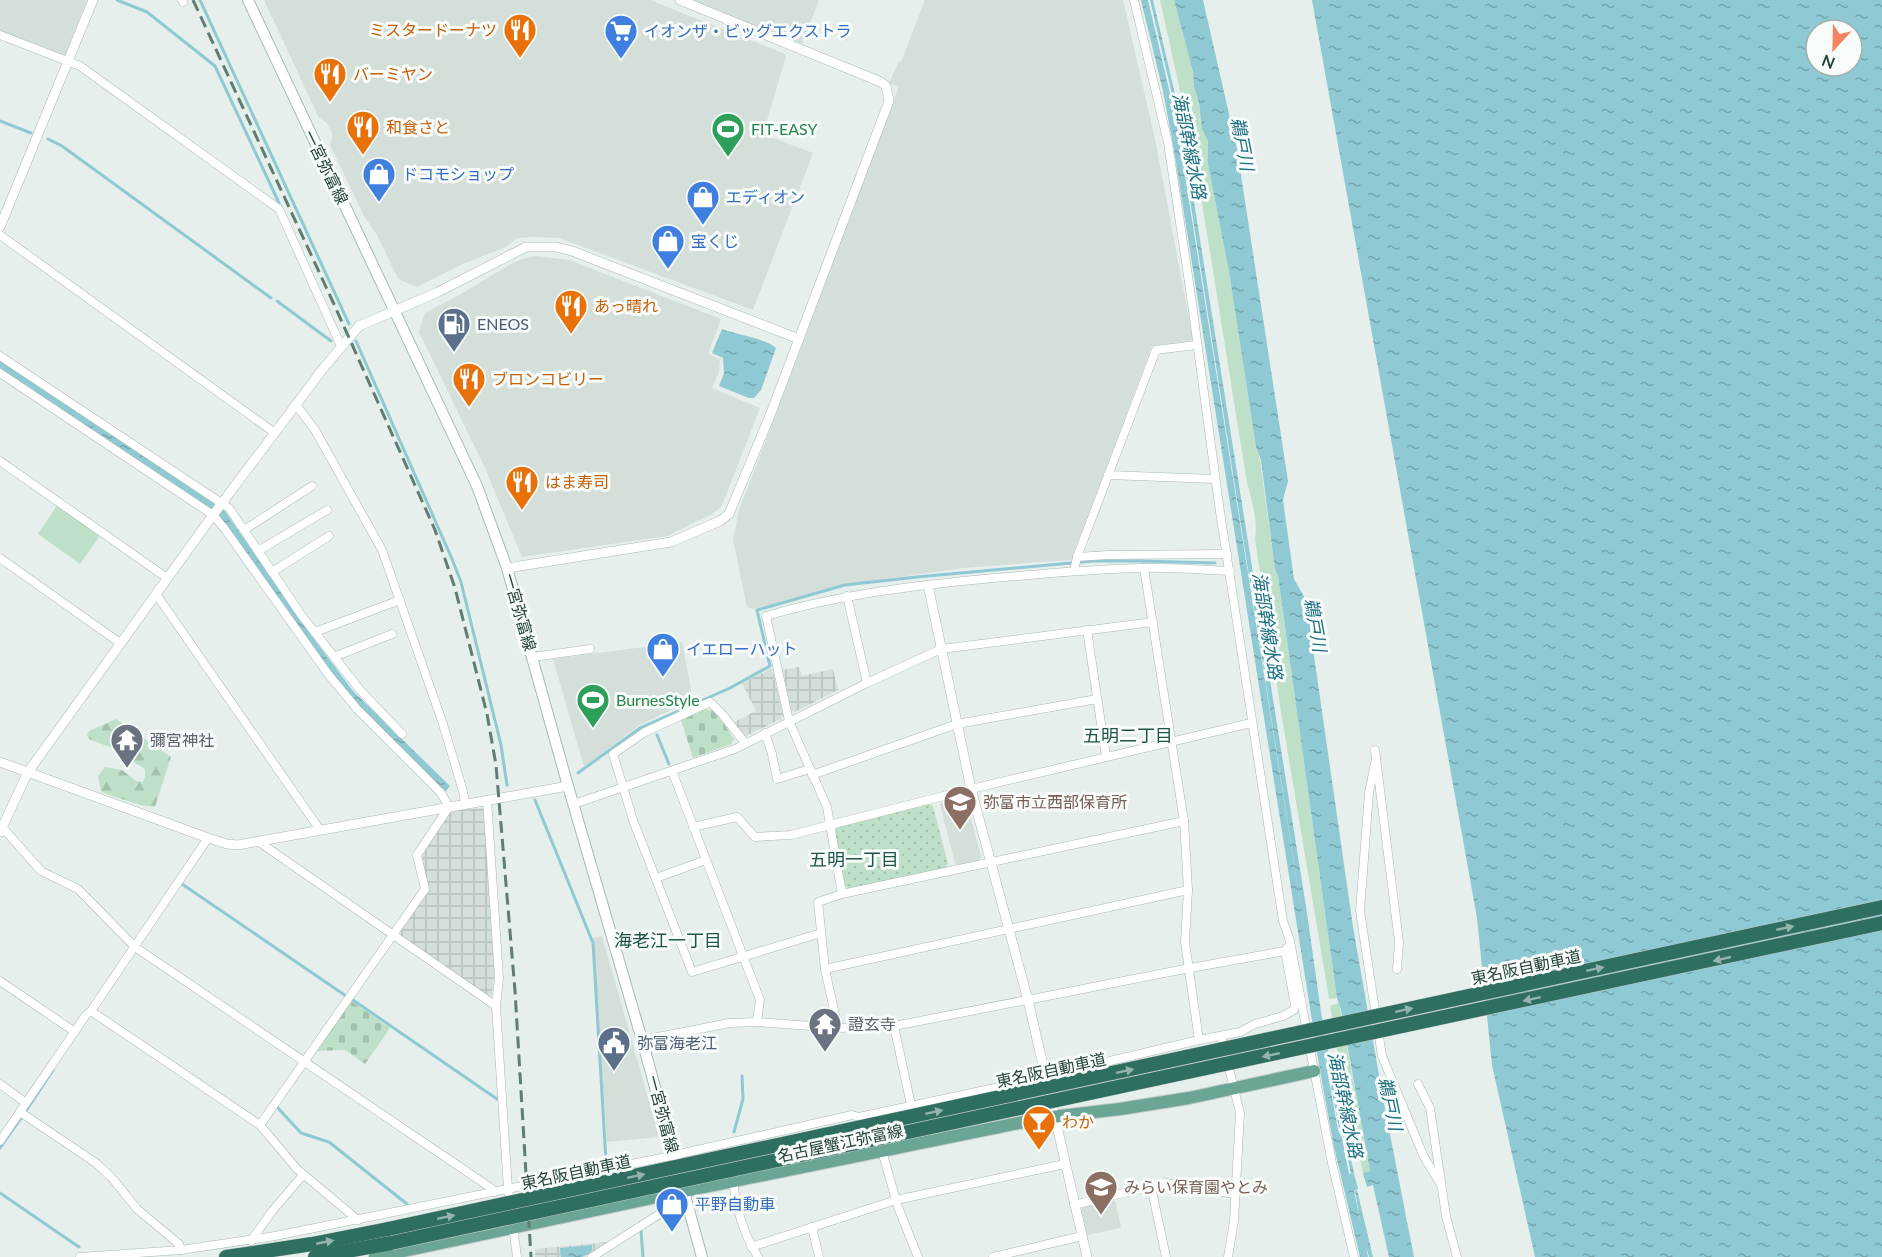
<svg xmlns="http://www.w3.org/2000/svg" width="1882" height="1257" font-family="Lato,'Noto Sans JP',sans-serif">
  <style>
    .built { fill: #d4dfda }
    .industrial { fill: url(#industrial-grid) }
    .grass { fill: #bfe0c8 }
    .forest { fill: url(#forest-firs) }
    .cemetery { fill: url(#cemetery-stones) }
    .park { fill: url(#park-dots) }
    .water { fill: url(#water-ripples); fill-rule: evenodd }
    .lines { fill: none; stroke-linecap: round; stroke-linejoin: round }
    .stream { stroke: #8ec9d4; stroke-width: 3 }
    .minor-casing { stroke: #a8b8b2; stroke-width: 9 }
    .tertiary-casing { stroke: #a8b8b2; stroke-width: 10 }
    .secondary-casing { stroke: #a4bbb3; stroke-width: 12 }
    .primary-casing { stroke: #c2cac8; stroke-width: 14 }
    .motorway-casing { stroke: #c2cac8; stroke-width: 15 }
    .minor { stroke: #fff; stroke-width: 8 }
    .tertiary { stroke: #fff; stroke-width: 9 }
    .secondary { stroke: #fff; stroke-width: 10 }
    .primary { stroke: #6aa596; stroke-width: 12 }
    .motorway { stroke: #2f6f62; stroke-width: 14 }
    .rail { stroke: #5f7d75; stroke-width: 3; stroke-dasharray: 12 6; stroke-linecap: butt }
    .motorway-bridge-casing { stroke: #c2cac8; stroke-width: 15; stroke-linecap: butt }
    .motorway-bridge { stroke: #2f6f62; stroke-width: 14 }
    .oneway { fill: #93b5ae }
    .labels { text-anchor: middle; stroke-width: 6; stroke-linejoin: round; paint-order: stroke }
    .food-label { font-size: 16px; fill: #c56008; stroke: #f7fbf9; text-anchor: start }
    .shop-label { font-size: 16px; fill: #366cbe; stroke: #f7fbf9; text-anchor: start }
    .leisure-label { font-size: 16px; fill: #27864d; stroke: #f7fbf9; text-anchor: start }
    .street-label { font-size: 16px; fill: #24423a; stroke: #f7fbf9 }
    .service-label { font-size: 16px; fill: #4e5e75; stroke: #f7fbf9; text-anchor: start }
    .worship-label { font-size: 16px; fill: #5b616d; stroke: #f7fbf9; text-anchor: start }
    .education-label { font-size: 16px; fill: #785e54; stroke: #f7fbf9; text-anchor: start }
    .water-label { font-size: 18px; font-style: italic; fill: #1c6f80; stroke: #f7fbf9 }
    .neighbourhood-label { font-size: 18px; fill: #1f5548; stroke: #f7fbf9 }
  </style>
  <defs>
    <pattern id="industrial-grid" width="8" height="8" patternUnits="userSpaceOnUse" patternTransform="scale(1.5)"><rect width="8" height="8" fill="#d4dfda"/><path d="M0 4h8M4 0v8" fill="none" stroke="#b6c1bc"/></pattern>
    <pattern id="forest-firs" width="22" height="20" patternUnits="userSpaceOnUse" patternTransform="scale(1.5)"><rect width="22" height="20" fill="#bfe0c8"/><path d="M5 1l3.5 6h-7zM16 11l3.5 6h-7z" fill="#a4c1ad"/></pattern>
    <pattern id="cemetery-stones" width="16" height="16" patternUnits="userSpaceOnUse" patternTransform="scale(1.5)"><rect width="16" height="16" fill="#bfe0c8"/><path d="M2 7V4a2 2 0 0 1 4 0v3zM10 15v-3a2 2 0 0 1 4 0v3z" fill="#a4c1ad"/></pattern>
    <pattern id="park-dots" width="8" height="8" patternUnits="userSpaceOnUse" patternTransform="scale(1.5)"><rect width="8" height="8" fill="#bfe0c8"/><path d="M2 2h.1M6 6h.1" fill="none" stroke="#a4c1ad" stroke-width="1.8" stroke-linecap="round"/></pattern>
    <pattern id="water-ripples" width="26" height="14" patternUnits="userSpaceOnUse" patternTransform="scale(1.5)"><rect width="26" height="14" fill="#8ec9d4"/><path d="M2 4q2-2 4 0t4 0M15 11q2-2 4 0t4 0" fill="none" stroke="#74a5ad"/></pattern>
  </defs>
  <rect width="100%" height="100%" fill="#e6efeb"/>
  <!-- built -->
  <g class="built">
    <polygon points="0,0 87,0 65,55 60,57 0,32"/>
    <polygon points="264,0 650,0 785,54 786,56 763,134 813,153 753,310 559,238 535,237 517,238 506,247 465,263 417,287 398,279 377,235 364,216 330,145 333,134 326,122 319,118"/>
    <polygon points="694,0 819,0 802,44"/>
    <polygon points="925,0 1123,0 1155,139 1193,340 1152,346 1071,560 963,568 844,585 753,609 747,607 733,539 739,510 772,425 899,86 889,83 899,61 901,62"/>
    <polygon points="536,256 569,260 721,319 708,354 720,359 719,372 712,388 760,408 725,498 720,508 712,514 667,536 522,557 485,468 419,332 425,313 461,294 511,264 522,259"/>
    <polygon points="682,642 693,699 638,726 584,767 553,659"/>
    <polygon points="962,796 966,798 981,857 979,861 958,865 955,863 940,805 942,801"/>
    <polygon points="602,936 638,1062 659,1137 607,1142 592,938"/>
    <polygon points="1115,1200 1121,1228 1087,1235 1081,1207"/>
  </g>
  <!-- industrial -->
  <g class="industrial">
    <polygon points="799,667 802,676 833,669 838,690 795,712 791,711 783,670"/>
    <polygon points="772,668 783,715 781,719 746,736 741,734 734,722 756,711 742,683"/>
    <polygon points="482,808 484,810 495,969 492,995 488,996 401,936 401,931 429,889 420,856 450,811"/>
    <polygon points="607,1242 585,1257 535,1257 535,1249"/>
  </g>
  <!-- grass -->
  <g class="grass">
    <path d="M1160,0H1174L1193,72L1194,87L1199,103L1202,129L1208,141V164L1229,272L1256,447L1260,460L1275,570L1278,576L1337,998L1329,999L1281,712L1255,539C1258,520 1252,501 1247,483L1195,159Z"/>
    <polygon points="58,504 101,534 80,564 38,534"/>
    <polygon points="1339,1003 1370,1171 1363,1173 1356,1136 1349,1125 1330,1006"/>
  </g>
  <!-- forest -->
  <path class="forest" d="M116,719L171,757L155,807L140,805L109,795L101,791L98,776L105,767L122,770L136,781L143,782L145,776V769C137,763 127,761 122,752L89,739L87,735L89,731Z"/>
  <!-- cemetery -->
  <g class="cemetery">
    <polygon points="705,709 712,710 724,724 734,739 731,744 693,758 681,720"/>
    <polygon points="350,1000 390,1028 365,1064 345,1050 316,1051 317,1048"/>
  </g>
  <!-- park -->
  <polygon class="park" points="928,804 933,806 948,864 946,868 849,889 845,886 835,831 837,827"/>
  <!-- water -->
  <g class="water">
    <path d="M1141,0H1148L1176,119L1315,996L1182,149L1171,90L1150,0H1153L1181,120L1307,913L1321,1012L1336,1093L1354,1173L1352,1174H1354L1358,1189L1354,1191L1361,1224L1355,1191L1357,1190L1373,1257H1369L1366,1246L1368,1257H1360L1334,1147L1320,1071L1174,150L1163,91ZM1320,1031L1339,1128L1343,1134L1351,1174H1349L1342,1138L1338,1130Z"/>
    <polygon points="1174,0 1203,0 1237,149 1288,481 1283,500 1294,579 1306,600 1353,927 1385,1109 1414,1257 1389,1257 1373,1185 1367,1187 1363,1173 1370,1171 1341,1010 1337,998 1278,576 1275,570 1261,460 1256,447 1229,272 1208,164 1208,141 1202,129 1199,103 1194,87 1193,72"/>
    <path d="M1312,0H1882V1257H1535L1492,1065L1477,918ZM1816,30H1852V66H1816Z"/>
    <path d="M722,329C739,336 763,337 776,348L761,390L754,398H749L719,386L724,373L723,358L712,353Z"/>
    <polygon points="0,360 225,511 299,619 353,691 450,786 445,792 353,700 292,621 220,516 0,369"/>
    <polygon points="592,1245 592,1251 582,1257 561,1257 560,1248"/>
  </g>
  <g class="lines">
    <!-- stream -->
    <g class="stream">
      <polyline points="117,0 147,12 215,66 279,203"/>
      <polyline points="200,0 349,324"/>
      <polyline points="0,121 31,133"/>
      <polyline points="48,139 62,146 271,298"/>
      <polyline points="277,301 331,341"/>
      <polyline points="356,341 452,559 461,582 501,745 507,785"/>
      <polyline points="657,735 669,764"/>
      <polyline points="578,773 640,728 730,688 770,666 757,610 845,585 917,577 1093,561 1141,561 1215,563"/>
      <polyline points="535,800 593,943 606,1161"/>
      <polyline points="182,884 346,996"/>
      <polyline points="353,1000 497,1099"/>
      <polyline points="277,1107 301,1133 329,1142 407,1204"/>
      <polyline points="26,1111 53,1070"/>
      <polyline points="734,1132 743,1099 742,1076"/>
      <polyline points="0,1148 21,1118"/>
      <polyline points="0,1193 79,1247"/>
      <polyline points="641,1231 643,1257"/>
    </g>
    <!-- minor casing -->
    <g class="minor-casing">
      <g id="minor">
        <polyline points="182,0 183,2"/>
        <polyline points="1134,0 1168,143 1190,289 1220,512 1283,921 1290,941 1307,1032"/>
        <polyline points="0,35 80,66 279,209 341,346"/>
        <polyline points="0,235 275,433"/>
        <polyline points="0,356 229,508 302,616 360,690 402,734"/>
        <polyline points="0,373 213,515 224,528 328,674 357,709 441,793 449,807 417,855 425,889 260,1125 297,1169 358,1220"/>
        <polyline points="296,405 315,430 382,550 442,721 463,791 465,803"/>
        <polyline points="0,461 167,578"/>
        <polyline points="1108,475 1215,479"/>
        <polyline points="244,530 312,486"/>
        <polyline points="258,551 327,510"/>
        <polyline points="1077,557 1108,555 1227,554"/>
        <polyline points="0,558 120,643"/>
        <polyline points="1074,571 1077,557 1156,350 1196,345"/>
        <polyline points="272,572 329,536"/>
        <polyline points="156,594 320,830"/>
        <polyline points="847,596 867,683"/>
        <polyline points="1087,630 1106,757"/>
        <polyline points="315,632 400,600"/>
        <polyline points="334,657 392,634"/>
        <polyline points="533,657 590,649"/>
        <polyline points="765,733 772,754 777,779 810,769"/>
        <polyline points="745,743 723,715 710,702 645,732 613,754 633,820 692,972 821,933"/>
        <polyline points="1375,750 1399,942 1397,969"/>
        <polyline points="1376,758 1369,793 1360,911 1382,1056 1424,1157 1441,1185"/>
        <polyline points="672,771 760,1000 757,1022"/>
        <polyline points="812,775 957,724 1097,699"/>
        <polyline points="487,800 499,978 496,1006 508,1189 517,1257"/>
        <polyline points="574,804 735,749 867,683 941,649 1153,622"/>
        <polyline points="2,827 41,871 78,889 135,947 491,1188 495,1192"/>
        <polyline points="693,827 737,817 755,837 791,835 971,789 1251,723"/>
        <polyline points="259,842 496,1006"/>
        <polyline points="656,878 706,860"/>
        <path d="M842,894L827,807L789,721L766,616C834,596 903,587 973,580C1030,575 1086,569 1142,568C1171,567 1201,570 1230,571"/>
        <polyline points="825,969 1188,890"/>
        <polyline points="0,981 75,1032"/>
        <polyline points="91,1011 260,1125"/>
        <polyline points="894,1026 911,1105"/>
        <polyline points="838,1028 825,969 818,902 842,894 1184,821"/>
        <polyline points="1221,1036 1240,1113 1234,1221 1228,1257"/>
        <polyline points="642,1040 730,1023 757,1022 838,1028 894,1026 1190,968 1285,951"/>
        <polyline points="1199,1040 1240,1032 1255,1024 1283,1016 1294,1010 1295,1005 1285,951 1287,948"/>
        <polyline points="1309,1044 1332,1163 1354,1257"/>
        <polyline points="0,1084 26,1103"/>
        <polyline points="1418,1084 1430,1108 1446,1216 1457,1257"/>
        <polyline points="20,1112 96,1163 112,1178 137,1209 179,1244 181,1250"/>
        <polyline points="0,1141 86,1015 91,1011 208,838"/>
        <polyline points="882,1151 898,1207 918,1257"/>
        <path d="M733,1182C737,1210 743,1233 758,1257"/>
        <polyline points="1151,1186 1166,1257"/>
        <polyline points="1074,1205 1165,1183 1235,1194"/>
        <polyline points="812,1227 819,1257"/>
        <polyline points="251,1241 273,1210 303,1175"/>
        <polyline points="751,1247 896,1200 1065,1164"/>
        <polyline points="80,1257 181,1250 275,1236 666,1157 852,1115 859,1117 995,1088 1199,1040 1185,942 1188,890 1184,821 1144,568"/>
        <polyline points="592,1257 672,1206 678,1193"/>
        <polyline points="993,1257 1082,1236"/>
      </g>
    </g>
    <!-- tertiary casing -->
    <g class="tertiary-casing">
      <g id="tertiary">
        <polyline points="0,227 93,0"/>
        <polyline points="507,568 671,542 720,521 729,514 769,418 889,101 886,86 881,82 680,0"/>
        <polyline points="928,585 971,789 1028,1000 1087,1257"/>
        <polyline points="0,762 208,838 227,844 238,845 568,786"/>
        <polyline points="0,832 28,772 213,515 322,370 359,326 436,293 526,247 556,247 572,251 799,339"/>
      </g>
    </g>
    <!-- secondary casing -->
    <g class="secondary-casing">
      <polyline id="secondary" points="248,0 477,486 507,568 568,786 642,1040 702,1257"/>
    </g>
    <!-- primary casing -->
    <g class="primary-casing">
      <polyline id="primary" points="375,1257 685,1191 1043,1118 1120,1109 1189,1098 1314,1071"/>
    </g>
    <!-- motorway casing -->
    <g class="motorway-casing">
      <g id="motorway">
        <polyline points="226,1257 312,1244 388,1229"/>
        <polyline points="315,1257 391,1243"/>
      </g>
    </g>
    <!-- minor -->
    <use href="#minor" class="minor"/>
    <!-- tertiary -->
    <use href="#tertiary" class="tertiary"/>
    <!-- secondary -->
    <use href="#secondary" class="secondary"/>
    <!-- primary -->
    <use href="#primary" class="primary"/>
    <!-- motorway -->
    <use href="#motorway" class="motorway"/>
    <!-- rail -->
    <polyline class="rail" points="193,0 333,302 435,530 455,588 487,714 496,765 515,991 531,1257"/>
    <!-- motorway-bridge casing -->
    <g class="motorway-bridge-casing">
      <g id="motorway-bridge">
        <polyline points="388,1229 1882,907"/>
        <polyline points="391,1243 1882,923"/>
      </g>
    </g>
    <!-- motorway-bridge -->
    <use href="#motorway-bridge" class="motorway-bridge"/>
  </g>
  <!-- one-way arrows -->
  <defs><path id="oneway-solid" d="M-6-.8H1V-3.2L6.5 0L1 3.2V.8H-6Z" transform="scale(1.5)"/></defs>
  <g class="oneway">
    <use href="#oneway-solid" transform="translate(1785 928) rotate(-12)"/>
    <use href="#oneway-solid" transform="translate(1722 959) rotate(167)"/>
    <use href="#oneway-solid" transform="translate(1595 969) rotate(-12)"/>
    <use href="#oneway-solid" transform="translate(1532 999) rotate(168)"/>
    <use href="#oneway-solid" transform="translate(1404 1010) rotate(-12)"/>
    <use href="#oneway-solid" transform="translate(1271 1055) rotate(168)"/>
    <use href="#oneway-solid" transform="translate(1125 1071) rotate(-12)"/>
    <use href="#oneway-solid" transform="translate(934 1112) rotate(-12)"/>
    <use href="#oneway-solid" transform="translate(636 1176) rotate(-12)"/>
    <use href="#oneway-solid" transform="translate(446 1217) rotate(-12)"/>
    <use href="#oneway-solid" transform="translate(325 1242) rotate(-11)"/>
  </g>
  <!-- icons -->
  <defs>
    <g id="restaurant-pin" transform="scale(1.725)"><path d="M0 17L-7.5 6A9.5 9.5 0 1 1 7.5 6Z" fill="#e8710a" stroke="#f7fbf9"/><path d="M-5-6h1v4h1v-4h1v4h1v-4h1v5L-1.5 .5V6h-2V.5L-5-1ZM5-6V6H3V1.5H1.5Q1.5-4 5-6Z" fill="#fff"/></g>
    <g id="supermarket-pin" transform="scale(1.725)"><path d="M0 17L-7.5 6A9.5 9.5 0 1 1 7.5 6Z" fill="#3f7fe0" stroke="#f7fbf9"/><path d="M-6-5.5h2.5l.6 2H6L4.5 2H-2.5L-4.4-4H-6ZM-1.5 3.2a1.3 1.3 0 1 0 .1 0ZM3 3.2a1.3 1.3 0 1 0 .1 0Z" fill="#fff"/></g>
    <g id="stadium-pin" transform="scale(1.725)"><path d="M0 17L-7.5 6A9.5 9.5 0 1 1 7.5 6Z" fill="#2e9e5b" stroke="#f7fbf9"/><path d="M0-5a6.5 5 0 1 0 0 10a6.5 5 0 1 0 0-10ZM-3.5-1.8h7v3.6h-7Z" fill="#fff"/></g>
    <g id="shop-pin" transform="scale(1.725)"><path d="M0 17L-7.5 6A9.5 9.5 0 1 1 7.5 6Z" fill="#3f7fe0" stroke="#f7fbf9"/><path d="M-5-2.5h2.3a2.7 3.5 0 0 1 5.4 0H5L5.5 6h-11ZM-1.5-2.5h3a1.5 2.3 0 0 0-3 0Z" fill="#fff"/></g>
    <g id="fuel-pin" transform="scale(1.725)"><path d="M0 17L-7.5 6A9.5 9.5 0 1 1 7.5 6Z" fill="#5c6f8a" stroke="#f7fbf9"/><path d="M-5.5-6h7V0h2V4h1.3V-2.5L3-4.5l.8-.8L6-3V5H2.5V1h-1V6h-7ZM-4.2-4.7v3.2H.2V-4.7Z" fill="#fff"/></g>
    <g id="temple-pin" transform="scale(1.725)"><path d="M0 17L-7.5 6A9.5 9.5 0 1 1 7.5 6Z" fill="#6b7280" stroke="#f7fbf9"/><path d="M0-6L5-2H3V0L6.5 2.5H4V6H1.5V3h-3V6H-4V2.5H-6.5L-3 0V-2H-5Z" fill="#fff"/></g>
    <g id="school-pin" transform="scale(1.725)"><path d="M0 17L-7.5 6A9.5 9.5 0 1 1 7.5 6Z" fill="#8d6e63" stroke="#f7fbf9"/><path d="M0-5L7-2L0 1L-7-2ZM-4 1L0 2.5L4 1V4Q0 6-4 4Z" fill="#fff"/></g>
    <g id="civic-pin" transform="scale(1.725)"><path d="M0 17L-7.5 6A9.5 9.5 0 1 1 7.5 6Z" fill="#5c6f8a" stroke="#f7fbf9"/><path d="M-.6-6.5H3V-4.5H.6V-3L4-1V1h2V6H-6V1h2V-1L-.6-3ZM-1.2 2.5V6h2.4V2.5Z" fill="#fff"/></g>
    <g id="bar-pin" transform="scale(1.725)"><path d="M0 17L-7.5 6A9.5 9.5 0 1 1 7.5 6Z" fill="#e8710a" stroke="#f7fbf9"/><path d="M-6-5H6L.8 .8V4.5H3.5V6h-7V4.5H-.8V.8Z" fill="#fff"/></g>
  </defs>
  <g fill-rule="evenodd">
    <use href="#restaurant-pin" x="520" y="30"/>
    <use href="#supermarket-pin" x="621" y="31"/>
    <use href="#restaurant-pin" x="330" y="74"/>
    <use href="#restaurant-pin" x="363" y="127"/>
    <use href="#stadium-pin" x="728" y="129"/>
    <use href="#shop-pin" x="379" y="174"/>
    <use href="#shop-pin" x="703" y="197"/>
    <use href="#shop-pin" x="668" y="241"/>
    <use href="#restaurant-pin" x="571" y="306"/>
    <use href="#fuel-pin" x="454" y="324"/>
    <use href="#restaurant-pin" x="469" y="379"/>
    <use href="#restaurant-pin" x="522" y="482"/>
    <use href="#shop-pin" x="663" y="649"/>
    <use href="#stadium-pin" x="593" y="700"/>
    <use href="#temple-pin" x="127" y="740"/>
    <use href="#school-pin" x="960" y="802"/>
    <use href="#temple-pin" x="825" y="1024"/>
    <use href="#civic-pin" x="614" y="1043"/>
    <use href="#bar-pin" x="1039" y="1122"/>
    <use href="#school-pin" x="1101" y="1187"/>
    <use href="#shop-pin" x="672" y="1204"/>
  </g>
  <g class="labels">
    <!-- food labels -->
    <g class="food-label">
      <text x="497" y="36" text-anchor="end">ミスタードーナツ</text>
      <text x="353" y="80">バーミヤン</text>
      <text x="386" y="133">和食さと</text>
      <text x="594" y="312">あっ晴れ</text>
      <text x="492" y="385">ブロンコビリー</text>
      <text x="545" y="488">はま寿司</text>
      <text x="1062" y="1128">わか</text>
    </g>
    <!-- shop labels -->
    <g class="shop-label">
      <text x="644" y="37">イオンザ・ビッグエクストラ</text>
      <text x="402" y="180">ドコモショップ</text>
      <text x="726" y="203">エディオン</text>
      <text x="691" y="247">宝くじ</text>
      <text x="686" y="655">イエローハット</text>
      <text x="695" y="1210">平野自動車</text>
    </g>
    <!-- leisure labels -->
    <g class="leisure-label">
      <text x="751" y="135">FIT-EASY</text>
      <text x="616" y="706">BurnesStyle</text>
    </g>
    <!-- street labels -->
    <g class="street-label">
      <text transform="translate(326 167) rotate(64)" y="6">一宮弥富線</text>
      <text transform="translate(520 612) rotate(74)" y="6">一宮弥富線</text>
      <text transform="translate(1526 967) rotate(-12)" y="6">東名阪自動車道</text>
      <text transform="translate(1051 1070) rotate(-12)" y="6">東名阪自動車道</text>
      <text transform="translate(663 1114) rotate(75)" y="6">一宮弥富線</text>
      <text transform="translate(840 1143) rotate(-12)" y="6">名古屋蟹江弥富線</text>
      <text transform="translate(576 1172) rotate(-12)" y="6">東名阪自動車道</text>
    </g>
    <!-- service labels -->
    <g class="service-label">
      <text x="477" y="330">ENEOS</text>
      <text x="637" y="1049">弥富海老江</text>
    </g>
    <!-- worship labels -->
    <g class="worship-label">
      <text x="150" y="746">彌宮神社</text>
      <text x="848" y="1030">證玄寺</text>
    </g>
    <!-- education labels -->
    <g class="education-label">
      <text x="983" y="808">弥富市立西部保育所</text>
      <text x="1124" y="1193">みらい保育園やとみ</text>
    </g>
    <!-- water labels -->
    <g class="water-label">
      <text transform="translate(1242 144) rotate(79)" y="6">鵜戸川</text>
      <text transform="translate(1189 146) rotate(79)" y="6">海部幹線水路</text>
      <text transform="translate(1315 625) rotate(80)" y="6">鵜戸川</text>
      <text transform="translate(1267 626) rotate(81)" y="6">海部幹線水路</text>
      <text transform="translate(1390 1104) rotate(78)" y="6">鵜戸川</text>
      <text transform="translate(1345 1105) rotate(78)" y="6">海部幹線水路</text>
    </g>
    <!-- neighbourhood labels -->
    <g class="neighbourhood-label">
      <text x="1128" y="742">五明二丁目</text>
      <text x="854" y="866">五明一丁目</text>
      <text x="668" y="947">海老江一丁目</text>
    </g>
  </g>
  <!-- north arrow -->
  <g transform="translate(1834 48) rotate(202)"><circle r="28" fill="#f7fbf9" stroke="#a3b1ad" stroke-width="1.5"/>
  <path d="M0-4.5L10 22L0 15L-10 22Z" fill="#f4845f"/>
  <text y="-9" font-size="16" font-weight="bold" text-anchor="middle" fill="#24423a">N</text>
  </g>
</svg>
